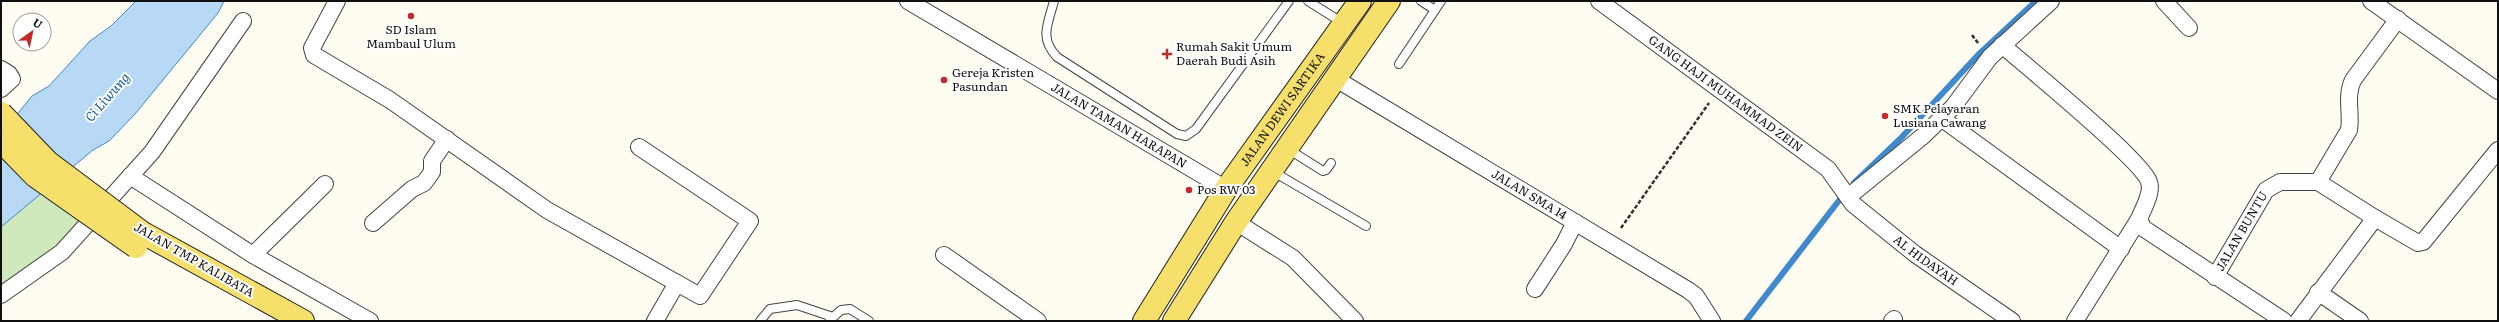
<svg xmlns="http://www.w3.org/2000/svg" width="2499" height="322" font-family="Literata,serif">
  <style>
    .green { fill: #d0e9bc }
    .water { fill: #b8d9f5; stroke: #3f89cc }
    .lines { fill: none; stroke-linecap: round; stroke-linejoin: round }
    .stream { stroke: #3f89cc; stroke-width: 6 }
    .service-casing { stroke: #434343; stroke-width: 10 }
    .minor-casing { stroke: #434343; stroke-width: 18 }
    .primary-casing { stroke: #212121; stroke-width: 24 }
    .path { stroke: #323232; stroke-width: 2.5; stroke-dasharray: 4 2; stroke-linecap: butt }
    .service { stroke: #fff; stroke-width: 8 }
    .minor { stroke: #fff; stroke-width: 16 }
    .primary { stroke: #f6df6b; stroke-width: 22 }
    .primary-bridge-casing { stroke: #212121; stroke-width: 24; stroke-linecap: butt }
    .primary-bridge { stroke: #f6df6b; stroke-width: 22 }
    .poi-dot { fill: #bf2d29; stroke: #fff; stroke-width: 1.5 }
    .labels { text-anchor: middle; stroke-width: 4; stroke-linejoin: round; paint-order: stroke }
    .poi-label { font-size: 12px; fill: #101010; stroke: #fff; text-anchor: start }
    .street-label { font-size: 12px; fill: #101010; stroke: #fff }
    .water-label { font-size: 13px; font-style: italic; fill: #195ba1; stroke: #fff }
  </style>
  <rect width="100%" height="100%" fill="#fffdf2"/>
  <!-- green -->
  <polygon class="green" points="49,186 94,216 1,295 1,227"/>
  <!-- water -->
  <polygon class="water" points="136,1 224,1 218,13 135,114 109,141 93,150 1,227 1,134 32,96 49,86 90,41 111,26"/>
  <g class="lines">
    <!-- stream -->
    <g class="stream">
      <polyline points="1854,183 1901,138 1978,55 2036,1"/>
      <polyline points="1746,321 1844,194"/>
    </g>
    <!-- service casing -->
    <g class="service-casing">
      <g id="service">
        <path d="M1054,1C1048,24 1039,38 1057,57L1177,134L1186,136L1196,129L1289,1"/>
        <polyline points="1308,1 1343,23"/>
        <polyline points="1421,1 1435,10"/>
        <polyline points="1399,64 1441,1"/>
        <polyline points="1288,149 1323,171 1326,170 1331,163"/>
        <polyline points="1272,171 1366,226"/>
        <polyline points="830,320 841,310 850,309 869,321"/>
        <polyline points="760,321 770,309 797,305 833,317"/>
      </g>
    </g>
    <!-- minor casing -->
    <g class="minor-casing">
      <g id="minor">
        <polyline points="337,1 312,48 314,55 390,100 547,210 700,296 750,221 639,147"/>
        <path id="s1" d="M908,1L1226,189"/>
        <path id="s2" d="M1599,1L1828,169L1853,204L1874,221L1915,254L2012,321"/>
        <polyline points="2164,1 2189,28"/>
        <polyline points="2371,1 2498,91"/>
        <path d="M2002,45C2026,66 2143,161 2149,182C2153,192 2143,209 2139,219L2143,228L2284,321"/>
        <polyline points="1,69 9,74 12,79 1,89"/>
        <path id="s3" d="M1336,79L1688,290L1696,296L1712,321"/>
        <polyline points="1941,118 2121,249"/>
        <polyline points="130,176 253,255 370,321"/>
        <path d="M2318,182L2349,130C2352,113 2345,97 2353,80L2398,19"/>
        <polyline points="2318,182 2375,218"/>
        <polyline points="1848,197 1923,136 1953,107 1990,57 2051,1"/>
        <polyline points="1236,222 1293,258 1355,321"/>
        <polyline points="373,223 412,189 424,183 432,172 432,161 447,139"/>
        <polyline points="253,255 325,184"/>
        <polyline points="944,255 1038,321"/>
        <path id="s4" d="M2215,277L2266,190L2280,182H2318"/>
        <polyline points="1535,289 1564,244 1575,222"/>
        <polyline points="2318,292 2360,321"/>
        <polyline points="1,295 62,252 152,152 243,21"/>
        <polyline points="655,321 677,283"/>
        <polyline points="1892,321 1894,319"/>
        <polyline points="2075,321 2139,219"/>
        <polyline points="2298,321 2375,218 2418,243 2423,242 2498,150"/>
      </g>
    </g>
    <!-- primary casing -->
    <g class="primary-casing">
      <g id="primary">
        <polyline points="143,233 303,321"/>
        <path id="s5" d="M1144,321L1226,189L1360,1"/>
        <polyline points="1174,321 1236,222 1389,1"/>
      </g>
    </g>
    <!-- path -->
    <g class="path">
      <polyline points="1972,35 1978,43"/>
      <polyline points="1621,228 1709,103"/>
    </g>
    <!-- service -->
    <use href="#service" class="service"/>
    <!-- minor -->
    <use href="#minor" class="minor"/>
    <!-- primary -->
    <use href="#primary" class="primary"/>
    <!-- primary-bridge casing -->
    <g class="primary-bridge-casing">
      <g id="primary-bridge">
        <polyline points="1,113 48,162 143,233"/>
        <polyline points="1,141 35,176 136,247"/>
      </g>
    </g>
    <!-- primary-bridge -->
    <use href="#primary-bridge" class="primary-bridge"/>
  </g>
  <!-- markers -->
  <g class="poi-dot">
    <circle cx="411" cy="16" r="4"/>
    <path d="M1165 48h4v4h4v4h-4v4h-4v-4h-4v-4h4z"/>
    <circle cx="944" cy="80" r="4"/>
    <circle cx="1885" cy="116" r="4"/>
    <circle cx="1189" cy="190" r="4"/>
  </g>
  <g class="labels">
    <!-- poi labels -->
    <g class="poi-label">
      <text x="411" y="34" text-anchor="middle">SD Islam<tspan x="411" dy="14">Mambaul Ulum</tspan></text>
      <text x="1176" y="51">Rumah Sakit Umum<tspan x="1176" dy="14">Daerah Budi Asih</tspan></text>
      <text x="952" y="77">Gereja Kristen<tspan x="952" dy="14">Pasundan</tspan></text>
      <text x="1893" y="113">SMK Pelayaran<tspan x="1893" dy="14">Lusiana Cawang</tspan></text>
      <text x="1197" y="194">Pos RW 03</text>
    </g>
    <!-- street labels -->
    <g class="street-label">
      <text dy="4" stroke="none"><textPath href="#s2" startOffset="157">GANG HAJI MUHAMMAD ZEIN</textPath></text>
      <text dy="4" stroke="none"><textPath href="#s5" startOffset="253">JALAN DEWI SARTIKA</textPath></text>
      <text dy="4" stroke="none"><textPath href="#s1" startOffset="245">JALAN TAMAN HARAPAN</textPath></text>
      <text dy="4" stroke="none"><textPath href="#s3" startOffset="225">JALAN SMA 14</textPath></text>
      <text dy="4" stroke="none"><textPath href="#s4" startOffset="53">JALAN BUNTU</textPath></text>
      <text transform="translate(194 260) rotate(30)" y="4">JALAN TMP KALIBATA</text>
      <text dy="4" stroke="none"><textPath href="#s2" startOffset="419">AL HIDAYAH</textPath></text>
    </g>
    <!-- water labels -->
    <g class="water-label">
      <text transform="translate(107 97) rotate(-49)" y="5">Ci Liwung</text>
    </g>
  </g>
  <!-- border -->
  <rect width="2499" height="322" fill="none" stroke="#101010" stroke-width="4"/>
  <!-- north arrow -->
  <g transform="translate(32 32) rotate(33)"><circle r="19" fill="#ffffff" stroke="#9f9f9f"/>
  <path d="M0-3L7 15L0 10L-7 15Z" fill="#bf2d29"/>
  <text y="-6" font-size="11" font-weight="bold" text-anchor="middle" fill="#101010">U</text>
  </g>
</svg>
